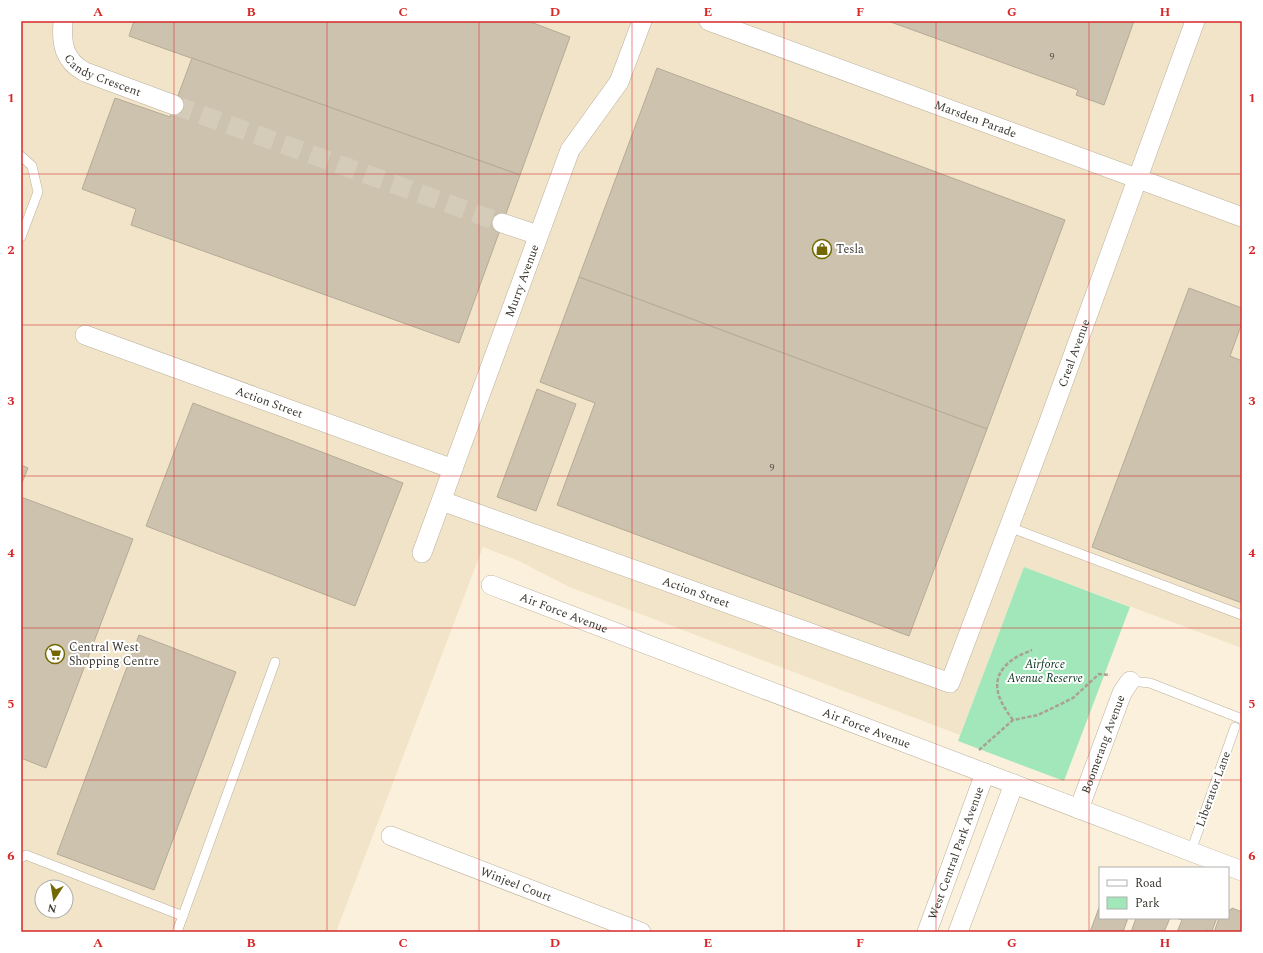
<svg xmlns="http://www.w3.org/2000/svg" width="1263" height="953" font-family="Spectral,serif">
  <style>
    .built { fill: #f1e4c8; fill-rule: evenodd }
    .green { fill: #a1e7ba }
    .building { fill: #ccc2ae; stroke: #b4ab97 }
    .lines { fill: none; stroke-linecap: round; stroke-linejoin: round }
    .minor-tunnel { stroke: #d4cbb8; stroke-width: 19; stroke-dasharray: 19 10; stroke-linecap: butt }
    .service-casing { stroke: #bbb19d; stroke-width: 10 }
    .minor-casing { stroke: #bbb19d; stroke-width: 20 }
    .path { stroke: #a9a191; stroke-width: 2.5; stroke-dasharray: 4 2; stroke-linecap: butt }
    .service { stroke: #fff; stroke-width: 9 }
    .minor { stroke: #fff; stroke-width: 19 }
    .grid { fill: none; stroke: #d62828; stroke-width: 1; stroke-opacity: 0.55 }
    .labels { text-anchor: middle; stroke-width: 4; stroke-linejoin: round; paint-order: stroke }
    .number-label { font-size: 10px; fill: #5e594e }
    .street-label { font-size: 12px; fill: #3a362e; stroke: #fff }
    .poi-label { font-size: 12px; fill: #3a362e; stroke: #fff; text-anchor: start }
    .park-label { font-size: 12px; font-style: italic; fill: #05321b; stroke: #fff }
    .neatline { fill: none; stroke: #d62828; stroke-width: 1.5 }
    .grid-label { font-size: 13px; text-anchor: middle; font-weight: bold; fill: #d62828 }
  </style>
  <rect width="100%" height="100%" fill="#fbf0db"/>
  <!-- built -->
  <path class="built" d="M21,21H1242V648L1024,567L960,735L569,587L519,561L483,547L336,932H21ZM42,887H66V911H42Z"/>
  <!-- green -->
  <polygon class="green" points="1024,567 1130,607 1064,781 958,741"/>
  <!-- building -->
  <g class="building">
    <polygon points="134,21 528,21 570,37 520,175 129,36"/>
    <polygon points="888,21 1134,21 1104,105 1076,95 1078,90"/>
    <polygon points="192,58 520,175 459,343 131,225 136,209 82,189 115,98 170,117"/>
    <polygon points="657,68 1065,220 987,429 579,277"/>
    <polygon points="579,277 987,429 909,636 557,505 595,403 540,382"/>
    <polygon points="1189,288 1242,308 1242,323 1230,356 1242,361 1242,603 1092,547"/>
    <polygon points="537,389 576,404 536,511 497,497"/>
    <polygon points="193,403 403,483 355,606 146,526"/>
    <polygon points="21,465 28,468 21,485"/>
    <polygon points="21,497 133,539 46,768 21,758"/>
    <polygon points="139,635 236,672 154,890 57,854"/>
    <polygon points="1100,905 1100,918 1128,918 1123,932 1090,932"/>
    <polygon points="1232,908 1242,912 1242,932 1214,932 1219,918 1228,918 1228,909 1231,910"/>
    <polygon points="1136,918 1170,918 1164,932 1131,932"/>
    <polygon points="1176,918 1217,918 1212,931 1206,930 1206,932 1177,932 1182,920"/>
  </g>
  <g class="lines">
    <!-- minor-tunnel -->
    <polyline class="minor-tunnel" points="174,105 502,223"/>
    <!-- service casing -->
    <g class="service-casing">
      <g id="service">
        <polyline points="21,156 32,166 38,192 21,237"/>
        <polyline points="1009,527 1242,615"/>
        <polyline points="1130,681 1150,683 1242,719"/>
        <polyline points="1191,851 1235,727"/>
        <polyline points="21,858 26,855 183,916"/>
        <polyline points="177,932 275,662"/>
      </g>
    </g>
    <!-- minor casing -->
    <g class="minor-casing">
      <g id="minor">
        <path id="s1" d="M63,21C61,44 64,61 85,72L174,105"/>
        <path id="s2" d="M709,21L1242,217"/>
        <polyline points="502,223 538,235"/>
        <path id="s3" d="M85,335L453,469"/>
        <path id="s4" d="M442,501L950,683L1048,424L1195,21"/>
        <path id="s5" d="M422,553L570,150L619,82L642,21"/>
        <path id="s6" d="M491,585L1242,871"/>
        <path id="s7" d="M1079,809L1122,693L1130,681"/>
        <path id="s8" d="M391,836L641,932"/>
        <path id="s9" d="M927,932L985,773"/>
        <polyline points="958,932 1014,784"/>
      </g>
    </g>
    <!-- path -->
    <g class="path">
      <path d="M1013,720C998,700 987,679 1012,660C1017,656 1025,653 1032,650"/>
      <polyline points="979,750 1013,720 1038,715 1073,698 1099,674 1110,675"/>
    </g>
    <!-- service -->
    <use href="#service" class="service"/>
    <!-- minor -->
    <use href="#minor" class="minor"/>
  </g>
  <!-- grid -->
  <path class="grid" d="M174,21V932M327,21V932M479,21V932M632,21V932M784,21V932M936,21V932M1089,21V932M21,174H1242M21,325H1242M21,476H1242M21,628H1242M21,780H1242"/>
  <!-- icons -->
  <defs>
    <g id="shop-ring" transform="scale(1)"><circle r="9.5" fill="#fff" stroke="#736900" stroke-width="1.5"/><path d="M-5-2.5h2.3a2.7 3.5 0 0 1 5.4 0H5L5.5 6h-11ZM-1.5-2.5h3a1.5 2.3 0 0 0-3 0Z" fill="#736900"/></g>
    <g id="supermarket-ring" transform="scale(1)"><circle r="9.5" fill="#fff" stroke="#736900" stroke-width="1.5"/><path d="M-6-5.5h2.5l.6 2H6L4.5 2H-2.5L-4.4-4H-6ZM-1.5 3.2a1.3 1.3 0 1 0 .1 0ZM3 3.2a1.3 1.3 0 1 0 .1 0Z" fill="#736900"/></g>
  </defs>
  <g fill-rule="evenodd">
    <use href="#shop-ring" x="822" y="249"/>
    <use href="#supermarket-ring" x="55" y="654"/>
  </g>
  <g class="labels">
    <!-- number labels -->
    <g class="number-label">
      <text x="1052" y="60">9</text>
      <text x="772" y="471">9</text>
    </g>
    <!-- street labels -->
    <g class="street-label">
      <text dy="4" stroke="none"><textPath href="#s1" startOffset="77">Candy Crescent</textPath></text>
      <text dy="4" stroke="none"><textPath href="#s2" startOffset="284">Marsden Parade</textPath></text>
      <text dy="4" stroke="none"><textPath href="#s5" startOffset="290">Murry Avenue</textPath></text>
      <text dy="4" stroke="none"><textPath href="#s4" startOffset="892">Creal Avenue</textPath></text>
      <text dy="4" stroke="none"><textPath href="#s3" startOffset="196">Action Street</textPath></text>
      <text dy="4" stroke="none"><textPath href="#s4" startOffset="270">Action Street</textPath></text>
      <text dy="4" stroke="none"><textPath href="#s6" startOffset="78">Air Force Avenue</textPath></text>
      <text dy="4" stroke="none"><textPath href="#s6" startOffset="402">Air Force Avenue</textPath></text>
      <text dy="4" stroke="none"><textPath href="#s7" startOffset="69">Boomerang Avenue</textPath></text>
      <text transform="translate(1213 789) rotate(-70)" y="4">Liberator Lane</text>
      <text dy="4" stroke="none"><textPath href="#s9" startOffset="84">West Central Park Avenue</textPath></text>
      <text dy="4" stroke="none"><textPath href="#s8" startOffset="134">Winjeel Court</textPath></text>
    </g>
    <!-- poi labels -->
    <g class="poi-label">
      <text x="836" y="253">Tesla</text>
      <text x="69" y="651">Central West<tspan x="69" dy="14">Shopping Centre</tspan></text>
    </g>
    <!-- park labels -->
    <g class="park-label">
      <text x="1045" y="668">Airforce<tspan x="1045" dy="14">Avenue Reserve</tspan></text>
    </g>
  </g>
  <!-- border -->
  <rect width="1263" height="953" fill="none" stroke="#ffffff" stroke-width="44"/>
  <!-- legend -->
  <rect x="1099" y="867" width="130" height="52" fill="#ffffff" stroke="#b0afab"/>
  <rect x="1107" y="880" width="20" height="6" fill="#ffffff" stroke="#b0afab"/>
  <text x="1135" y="887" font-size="12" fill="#3a362e">Road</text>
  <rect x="1107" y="897" width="20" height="12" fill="#a1e7ba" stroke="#b0afab"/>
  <text x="1135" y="907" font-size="12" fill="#3a362e">Park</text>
  <!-- north arrow -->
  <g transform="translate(54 899) rotate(192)"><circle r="19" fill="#ffffff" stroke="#b0afab"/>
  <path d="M0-3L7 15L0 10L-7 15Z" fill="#736900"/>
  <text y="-6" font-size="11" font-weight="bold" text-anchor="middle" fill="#3a362e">N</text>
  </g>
  <rect x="22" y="22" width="1219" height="909" class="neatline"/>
  <g class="grid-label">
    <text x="98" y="16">A</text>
    <text x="251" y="16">B</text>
    <text x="403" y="16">C</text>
    <text x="555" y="16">D</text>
    <text x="708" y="16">E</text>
    <text x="860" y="16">F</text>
    <text x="1012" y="16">G</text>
    <text x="1165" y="16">H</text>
    <text x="11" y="102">1</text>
    <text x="1252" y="102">1</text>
    <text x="11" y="254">2</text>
    <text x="1252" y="254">2</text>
    <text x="11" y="405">3</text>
    <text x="1252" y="405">3</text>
    <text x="11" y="557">4</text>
    <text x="1252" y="557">4</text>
    <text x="11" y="708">5</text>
    <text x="1252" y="708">5</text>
    <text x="11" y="860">6</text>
    <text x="1252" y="860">6</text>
    <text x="98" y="947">A</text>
    <text x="251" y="947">B</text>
    <text x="403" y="947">C</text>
    <text x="555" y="947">D</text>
    <text x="708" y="947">E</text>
    <text x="860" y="947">F</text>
    <text x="1012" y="947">G</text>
    <text x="1165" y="947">H</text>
  </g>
</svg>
